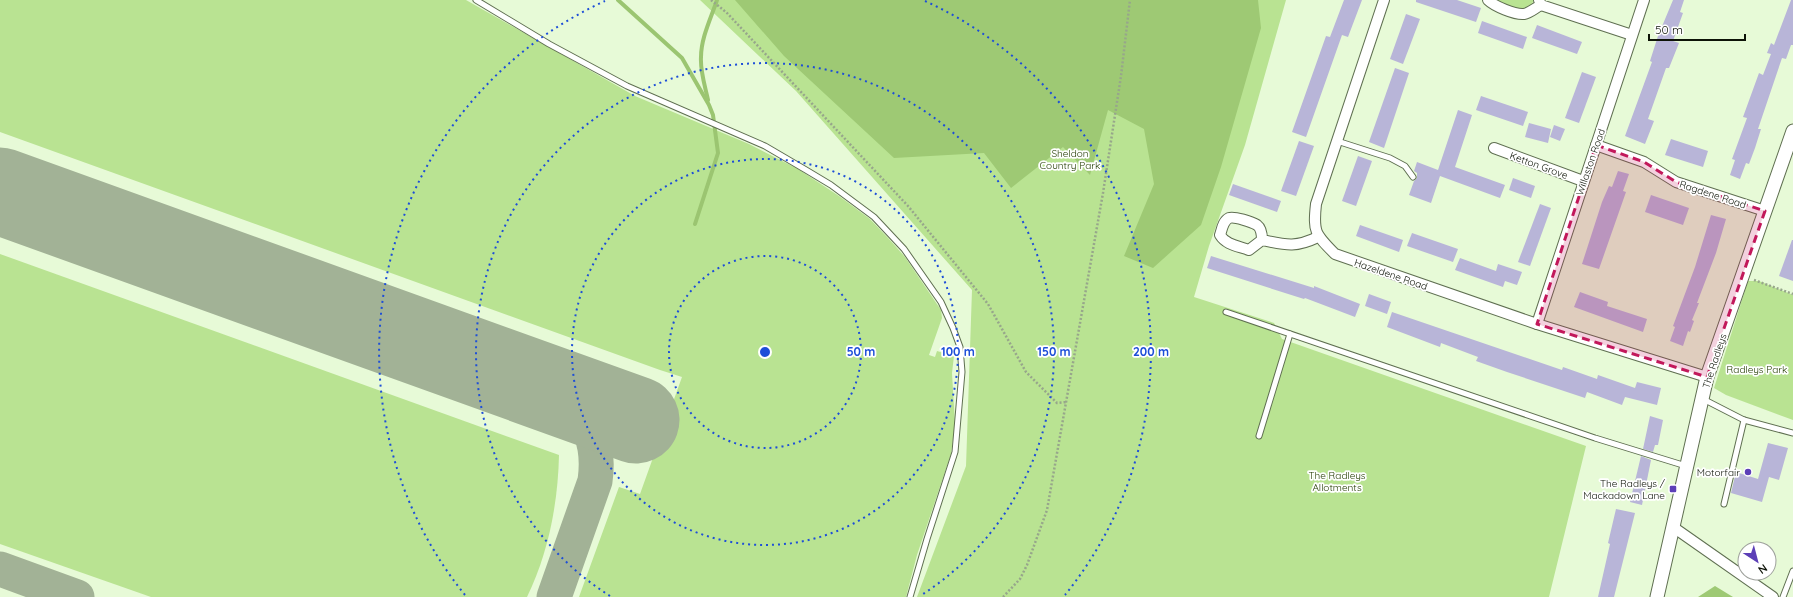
<svg xmlns="http://www.w3.org/2000/svg" width="1793" height="597" font-family="Quicksand,sans-serif">
  <style>
    .green { fill: #b9e392 }
    .forest { fill: #9ec974 }
    .lines { fill: none; stroke-linecap: round; stroke-linejoin: round }
    .stream { stroke: #9bc571; stroke-width: 4 }
    .taxiway { stroke: #a2b296; stroke-width: 35 }
    .runway { stroke: #a2b296; stroke-width: 87 }
    .building { fill: #b8b5d8 }
    .service-casing { stroke: #5f6f51; stroke-width: 7 }
    .minor-casing { stroke: #5f6f51; stroke-width: 12 }
    .tertiary-casing { stroke: #5f6f51; stroke-width: 15 }
    .path { stroke: #97a68b; stroke-width: 2.5; stroke-dasharray: 2 2; stroke-linecap: butt }
    .service { stroke: #fff; stroke-width: 5 }
    .minor { stroke: #fff; stroke-width: 10 }
    .tertiary { stroke: #fff; stroke-width: 13 }
    .marked { fill: #c2185b; fill-opacity: 0.2; stroke: #c2185b; stroke-width: 3; stroke-dasharray: 8 5; stroke-linejoin: round }
    .ring { fill: none; stroke: #1d4ed8; stroke-width: 2; stroke-dasharray: 2 4 }
    .poi-dot { fill: #5c3fb7; stroke: #fff; stroke-width: 1.5 }
    .labels { text-anchor: middle; stroke-width: 3.5; stroke-linejoin: round; paint-order: stroke }
    .park-label { font-size: 10px; fill: #233c00; stroke: #fff }
    .street-label { font-size: 10px; fill: #0d1307; stroke: #fff }
    .poi-label { font-size: 10px; fill: #0d1307; stroke: #fff; text-anchor: end }
    .centre { fill: #1d4ed8; stroke: #fff; stroke-width: 2 }
    .ring-label { font-size: 12px; text-anchor: middle; font-weight: bold; fill: #1d4ed8; stroke: #fff; stroke-width: 3.5; stroke-linejoin: round; paint-order: stroke }
  </style>
  <rect width="100%" height="100%" fill="#e7fad7"/>
  <!-- green -->
  <g class="green">
    <polygon points="0,0 466,0 635,96 749,144 798,169 839,196 870,219 889,239 905,257 941,310 942,318 929,355 935,357 937,351 954,356 952,373 955,424 951,454 917,555 906,597 579,597 619,487 640,494 682,377 660,370 0,132"/>
    <polygon points="700,0 1286,0 1245,145 1209,246 1194,297 1274,323 1282,339 1586,446 1549,597 917,597 966,466 972,290 796,91"/>
    <polygon points="1495,0 1534,0 1530,7 1520,11"/>
    <path d="M0,254L559,455C558,504 548,554 527,597H151L0,544Z"/>
    <polygon points="1748,281 1759,281 1793,295 1793,420 1726,395 1714,388"/>
  </g>
  <!-- forest -->
  <g class="forest">
    <polygon points="735,0 1258,0 1261,28 1221,167 1201,225 1153,268 1124,256 1154,184 1144,129 1108,110 1090,175 1063,147 1011,188 984,153 894,158 784,56"/>
    <polygon points="1715,586 1733,597 1698,597"/>
  </g>
  <g class="lines">
    <!-- stream -->
    <g class="stream">
      <polyline points="618,0 682,58 709,105 713,115 718,153 695,224"/>
      <path d="M708,100C705,86 700,71 701,57C701,38 711,18 717,0"/>
    </g>
    <!-- taxiway -->
    <g class="taxiway">
      <polyline points="0,569 77,597"/>
      <path d="M554,597L595,481C600,445 590,416 560,393"/>
    </g>
    <!-- runway -->
    <polyline class="runway" points="0,191 636,420"/>
  </g>
  <!-- building -->
  <g class="building">
    <polygon points="1344,0 1362,0 1348,37 1342,35 1306,137 1292,132 1326,36 1330,37"/>
    <polygon points="1416,0 1457,0 1481,8 1476,22 1416,2"/>
    <polygon points="1673,0 1684,0 1680,12 1683,13 1673,41 1679,43 1669,68 1666,68 1648,119 1654,121 1645,144 1625,136 1652,62 1650,61 1658,36"/>
    <polygon points="1791,0 1793,0 1793,45 1791,45 1786,59 1782,58 1758,129 1761,129 1755,148 1749,164 1746,163 1740,179 1730,175 1735,160 1732,159 1747,118 1743,117 1759,73 1763,75 1771,54 1767,53 1771,43 1774,45"/>
    <polygon points="1406,14 1420,19 1403,64 1390,59"/>
    <polygon points="1482,21 1527,37 1523,49 1478,33"/>
    <polygon points="1537,25 1582,42 1577,54 1532,38"/>
    <polygon points="1395,68 1409,73 1384,148 1369,142"/>
    <polygon points="1582,72 1596,77 1579,123 1565,118"/>
    <polygon points="1481,96 1528,112 1523,126 1476,110"/>
    <polygon points="1458,110 1472,115 1455,167 1505,185 1500,198 1440,176 1431,203 1409,195 1414,181 1417,178 1417,173 1414,171 1417,162 1438,170"/>
    <polygon points="1529,123 1551,129 1548,143 1525,137"/>
    <polygon points="1554,125 1565,129 1560,141 1550,137"/>
    <polygon points="1671,139 1708,151 1703,167 1665,155"/>
    <polygon points="1299,141 1314,146 1296,196 1281,191"/>
    <polygon points="1358,156 1372,161 1356,206 1342,201"/>
    <polygon points="1618,171 1629,174 1623,191 1626,192 1599,269 1582,264 1602,202 1609,186 1612,187"/>
    <polygon points="1513,178 1535,186 1531,198 1509,190"/>
    <polygon points="1233,184 1281,201 1277,212 1229,195"/>
    <polygon points="1651,195 1689,208 1683,225 1645,212"/>
    <polygon points="1540,204 1551,208 1530,266 1518,262"/>
    <polygon points="1711,215 1726,219 1716,253 1697,303 1699,303 1692,320 1694,321 1690,332 1688,331 1683,346 1670,341 1675,327 1673,326 1695,267"/>
    <polygon points="1360,225 1403,240 1399,252 1356,236"/>
    <polygon points="1412,233 1458,249 1453,262 1407,246"/>
    <polygon points="1792,240 1793,240 1793,281 1779,276"/>
    <polygon points="1211,256 1314,288 1314,286 1360,304 1355,317 1305,298 1304,299 1207,268"/>
    <polygon points="1460,258 1496,271 1498,264 1522,272 1517,285 1505,281 1503,287 1455,270"/>
    <polygon points="1580,292 1608,302 1607,306 1647,319 1643,332 1574,307"/>
    <polygon points="1369,294 1391,302 1387,314 1365,306"/>
    <polygon points="1392,312 1562,370 1563,367 1597,379 1598,375 1635,388 1637,382 1661,388 1657,405 1625,397 1622,405 1587,392 1585,398 1507,372 1476,361 1478,357 1441,343 1440,347 1387,327"/>
    <polygon points="1650,416 1663,420 1658,445 1655,445 1653,452 1643,449"/>
    <polygon points="1768,443 1788,448 1779,480 1769,477 1762,502 1731,493 1736,472 1758,479"/>
    <polygon points="1641,456 1651,460 1642,505 1630,502"/>
    <polygon points="1616,509 1635,513 1614,597 1598,597 1610,544 1608,543"/>
  </g>
  <g class="lines">
    <!-- service casing -->
    <g class="service-casing">
      <g id="service">
        <polyline points="476,0 549,44 627,86 765,146 806,170 831,185 874,217 904,249 941,302 953,328 960,347 962,372 955,452 927,539 910,597"/>
        <polyline points="1337,141 1390,158 1405,166 1413,177"/>
        <polyline points="1226,312 1595,438 1686,466"/>
        <polyline points="1703,399 1744,420 1793,433"/>
        <polyline points="1259,436 1290,334"/>
        <polyline points="1724,504 1744,420"/>
        <polyline points="1783,597 1793,571"/>
      </g>
    </g>
    <!-- minor casing -->
    <g class="minor-casing">
      <g id="minor">
        <path d="M1384,0L1316,204C1313,232 1315,234 1335,254L1537,324L1707,377"/>
        <path d="M1488,0C1494,6 1515,15 1524,14C1530,13 1535,8 1541,5"/>
        <polyline points="1539,0 1541,5 1632,35"/>
        <polyline points="1596,145 1644,162 1676,182 1765,211"/>
        <polyline points="1494,148 1583,181"/>
        <path d="M1262,240C1262,235 1261,228 1257,225C1252,222 1234,216 1229,218C1223,221 1222,229 1220,235C1226,245 1238,246 1249,250L1262,240C1286,245 1295,248 1318,237"/>
        <polyline points="1537,324 1644,0"/>
        <polyline points="1673,527 1773,597"/>
      </g>
    </g>
    <!-- tertiary casing -->
    <g class="tertiary-casing">
      <polyline id="tertiary" points="1657,597 1707,377 1793,131"/>
    </g>
    <!-- path -->
    <g class="path">
      <polyline points="711,0 727,13 908,206 988,304 1026,372 1057,403 1067,402"/>
      <polyline points="1754,280 1793,294"/>
      <polyline points="1003,597 1020,579 1027,565 1047,510 1103,193 1121,76 1130,0"/>
    </g>
    <!-- service -->
    <use href="#service" class="service"/>
    <!-- minor -->
    <use href="#minor" class="minor"/>
    <!-- tertiary -->
    <use href="#tertiary" class="tertiary"/>
  </g>
  <!-- marked area -->
  <path class="marked" d="M1596,145L1644,162L1676,182L1765,211L1707,377L1537,324Z"/>
  <!-- distance rings -->
  <g class="ring">
    <circle cx="765" cy="352" r="96"/>
    <circle cx="765" cy="352" r="193"/>
    <path d="M610 596A289 289 0 1 1 920 596"/>
    <path d="M465 595A386 386 0 0 1 605 1M925 1A386 386 0 0 1 1065 595"/>
  </g>
  <!-- markers -->
  <g class="poi-dot">
    <circle cx="1748" cy="472" r="4"/>
    <rect x="1669" y="485" width="8" height="8" rx="2"/>
  </g>
  <g class="labels">
    <!-- park labels -->
    <g class="park-label">
      <text x="1070" y="157">Sheldon<tspan x="1070" dy="12">Country Park</tspan></text>
      <text x="1757" y="373">Radleys Park</text>
      <text x="1337" y="479">The Radleys<tspan x="1337" dy="12">Allotments</tspan></text>
    </g>
    <!-- street labels -->
    <g class="street-label">
      <text transform="translate(1590 162) rotate(-71)" y="4">Willaston Road</text>
      <text transform="translate(1539 165) rotate(20)" y="4">Ketton Grove</text>
      <text transform="translate(1713 194) rotate(18)" y="4">Ragdene Road</text>
      <text transform="translate(1391 274) rotate(19)" y="4">Hazeldene Road</text>
      <text transform="translate(1714 361) rotate(-72)" y="4">The Radleys</text>
    </g>
    <!-- poi labels -->
    <g class="poi-label">
      <text x="1740" y="476">Motorfair</text>
      <text x="1665" y="487">The Radleys /<tspan x="1665" dy="12">Mackadown Lane</tspan></text>
    </g>
  </g>
  <circle cx="765" cy="352" r="6" class="centre"/>
  <g class="ring-label">
    <text x="861" y="356">50 m</text>
    <text x="958" y="356">100 m</text>
    <text x="1054" y="356">150 m</text>
    <text x="1151" y="356">200 m</text>
  </g>
  <!-- north arrow -->
  <g transform="translate(1757 561) rotate(144)"><circle r="19" fill="#ffffff" stroke="#9ea19c"/>
  <path d="M0-3L7 15L0 10L-7 15Z" fill="#5c3fb7"/>
  <text y="-6" font-size="11" font-weight="bold" text-anchor="middle" fill="#0d1307">N</text>
  </g>
  <!-- scale -->
  <path d="M1649 34v6h96v-6" fill="none" stroke="#0d1307" stroke-width="2"/>
  <text x="1655" y="34" font-size="12" fill="#0d1307" stroke="#ffffff" stroke-width="3" paint-order="stroke">50 m</text>
</svg>
